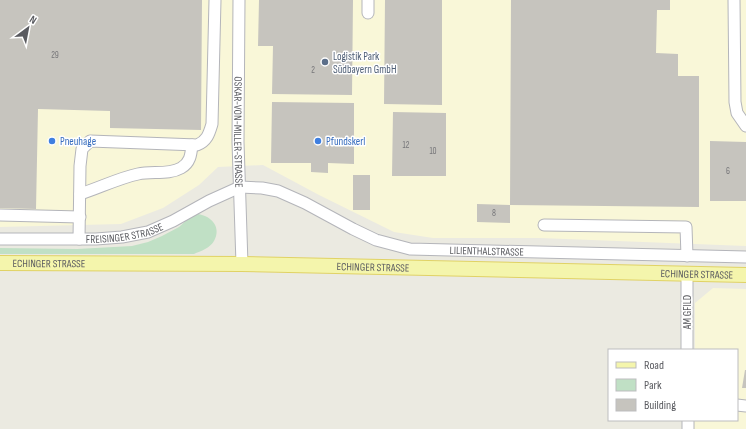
<svg xmlns="http://www.w3.org/2000/svg" width="746" height="429" font-family="'Sofia Sans Condensed',sans-serif">
<style>
.commercial{fill:#f9f7d8}
.green{fill:#c0e0c5}
.building{fill:#c6c4be}
.lines{fill:none;stroke-linecap:round;stroke-linejoin:round}
.minor-casing{stroke:#b4b5ba;stroke-width:13}
.major-casing{stroke:#e0d265;stroke-width:16}
.minor{stroke:#fff;stroke-width:11}
.major{stroke:#f4f5ac;stroke-width:14}
.service-dot{fill:#5c6f8a;stroke:#fff;stroke-width:1.5}
.shop-dot{fill:#3f7fe0;stroke:#fff;stroke-width:1.5}
.labels{text-anchor:middle;dominant-baseline:central;stroke-width:3;stroke-linejoin:round;paint-order:stroke}
.number-label{font-size:9px;fill:#757578}
.service-label{font-size:11px;fill:#4e5e75;stroke:#fff;text-anchor:start}
.street-label{font-size:11px;fill:#5a5b60;stroke:#fff}
.shop-label{font-size:11px;fill:#366cbe;stroke:#fff;text-anchor:start}
</style>
<rect width="100%" height="100%" fill="#ebeae1"/>
<path class="commercial" d="M0,0H746V246L540,238H433L394,232L319,195L263,165L218,167L199,185L163,208L121,224L0,227Z
M713,288L746,289V429H694V420H737V350H695V303Z"/>
<path class="green" d="M198,214C211,216 222,227 214,241C210,248 201,251 194,254H0V248L77,249L132,246L148,242L162,236L179,227L190,217Z"/>
<path class="building" d="M0,0H202L201,130L110,128V111L38,109L36,209L0,208Z
M259,0H353L352,95L272,94L273,46H258Z
M385,0H442V105L384,104Z
M511,0H670V10H657L656,53L678,54V76H699V207L510,205Z
M272,102L354,103V164L328,163V173L311,172V163H271Z
M393,112L446,113V176H392Z
M710,141L746,142V201H710Z
M353,175H370V210H353Z
M477,204L510,205V223L477,222Z
M745,370H746V388H742Z"/>
<g class="lines">
<g class="minor-casing">
<g id="minor">
<path id="s1" d="M239,0L238,142L242,264"/>
<path d="M368,0V13"/>
<path d="M734,0L735,102L737,113L746,126"/>
<path d="M80,194C99,188 119,178 138,174C152,171 169,175 181,168C190,163 191,155 192,145"/>
<path d="M0,215L80,217"/>
<path d="M544,225L686,227L687,256"/>
<path id="s2" d="M0,239H96L122,237L148,232L173,221L209,201L240,187L262,188L278,191L305,203L353,229L376,240L410,249L746,257"/>
<path d="M79,239L80,166L82,149L90,141L197,145C207,141 209,134 212,124L215,0"/>
<path d="M687,275V350"/>
<path d="M737,405L746,406"/>
<path d="M688,429V420"/>
</g>
</g>
<g class="major-casing">
<g id="major">
<path id="s3" d="M0,263L242,264L746,275"/>
</g>
</g>
<use href="#minor" class="minor"/>
<use href="#major" class="major"/>
</g>
<circle class="service-dot" cx="325" cy="62" r="4"/>
<g class="shop-dot">
<circle cx="52" cy="141" r="4"/>
<circle cx="318" cy="141" r="4"/>
</g>
<g class="labels">
<g class="number-label">
<text x="55" y="55">29</text>
<text x="313" y="70">2</text>
<text x="406" y="145">12</text>
<text x="433" y="151">10</text>
<text x="728" y="171">6</text>
<text x="494" y="213">8</text>
</g>
<g class="service-label">
<text x="333" y="56">Logistik Park<tspan x="333" dy="13">Südbayern GmbH</tspan></text>
</g>
<g class="street-label">
<text stroke="none"><textPath href="#s1" startOffset="132">OSKAR-VON-MILLER-STRASSE</textPath></text>
<text stroke="none"><textPath href="#s2" startOffset="125">FREISINGER STRASSE</textPath></text>
<text stroke="none"><textPath href="#s2" startOffset="511">LILIENTHALSTRASSE</textPath></text>
<text stroke="none"><textPath href="#s3" startOffset="49">ECHINGER STRASSE</textPath></text>
<text stroke="none"><textPath href="#s3" startOffset="373">ECHINGER STRASSE</textPath></text>
<text stroke="none"><textPath href="#s3" startOffset="697">ECHINGER STRASSE</textPath></text>
<text transform="translate(687 312) rotate(-90)">AM GFILD</text>
</g>
<g class="shop-label">
<text x="60" y="141">Pneuhage</text>
<text x="326" y="141">Pfundskerl</text>
</g>
</g>
<rect x="608" y="349" width="130" height="72" fill="#ffffff" stroke="#bdbdbf"/>
<rect x="616" y="362" width="20" height="6" fill="#f4f5ac" stroke="#bdbdbf"/>
<text x="644" y="369" font-size="12" fill="#5a5b60">Road</text>
<rect x="616" y="379" width="20" height="12" fill="#c0e0c5" stroke="#bdbdbf"/>
<text x="644" y="389" font-size="12" fill="#5a5b60">Park</text>
<rect x="616" y="399" width="20" height="12" fill="#c6c4be" stroke="#bdbdbf"/>
<text x="644" y="409" font-size="12" fill="#5a5b60">Building</text>
<g transform="translate(28 28) rotate(32)" stroke="#ffffff" stroke-width="3" paint-order="stroke">
<path d="M0-3L7 15L0 10L-7 15Z" fill="#5a5b60"/>
<text y="-6" font-size="11" font-weight="bold" text-anchor="middle" fill="#5a5b60">N</text>
</g>
</svg>
